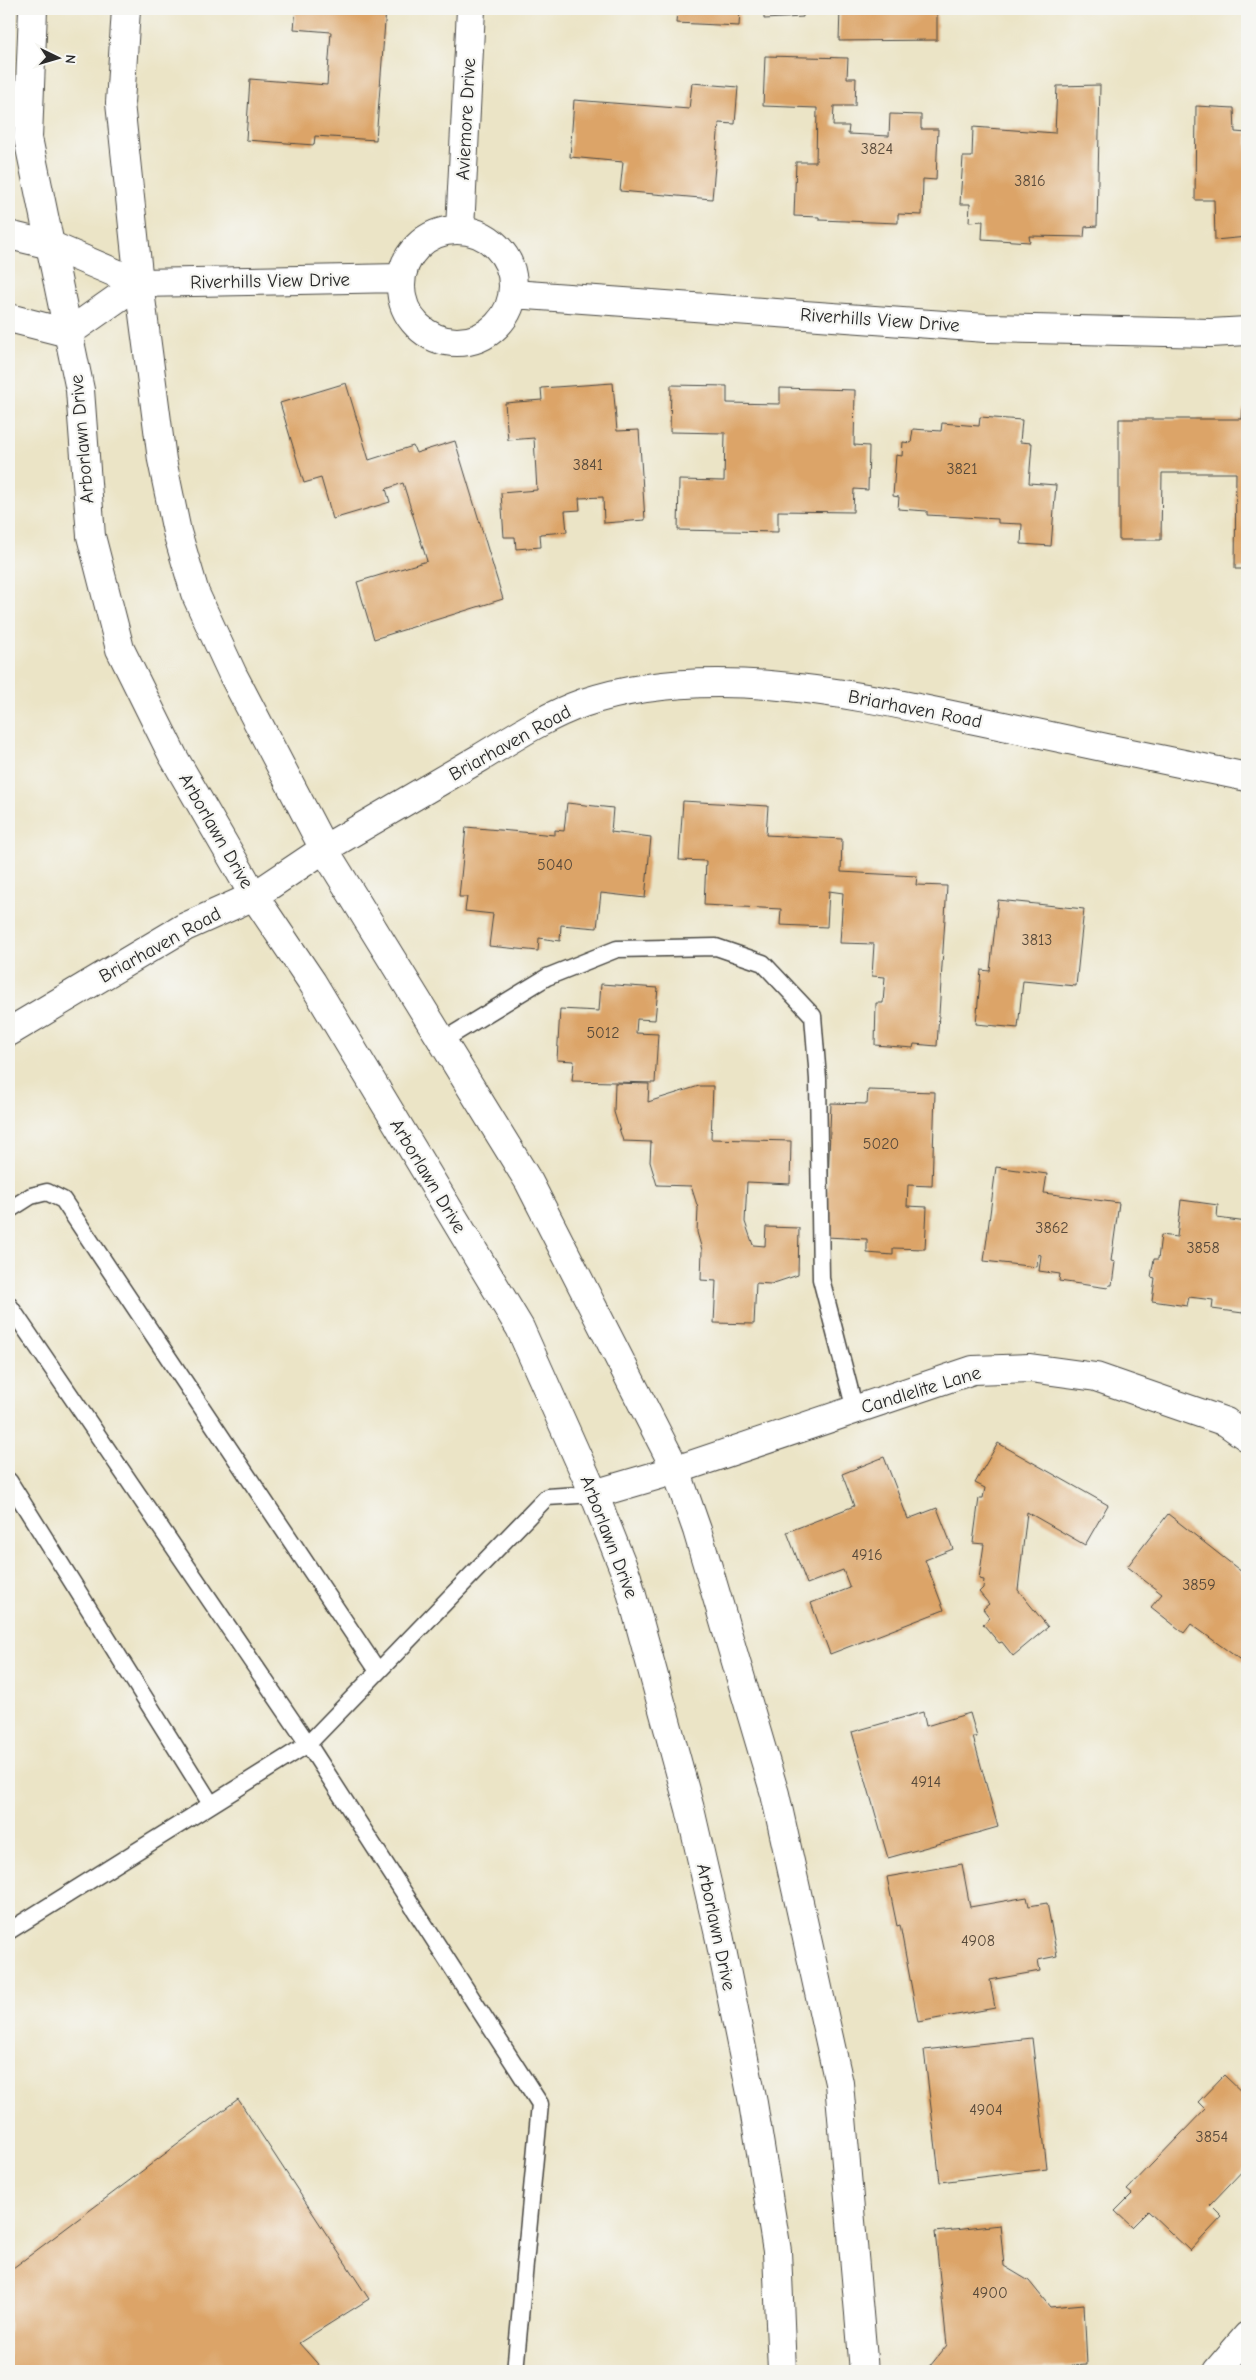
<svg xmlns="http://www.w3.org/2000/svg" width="1256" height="2380" font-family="'Comic Neue',sans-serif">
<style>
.building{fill:#dca468}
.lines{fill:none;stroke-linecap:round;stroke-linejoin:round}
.service-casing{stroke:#484742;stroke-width:19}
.minor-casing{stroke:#484742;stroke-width:30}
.tertiary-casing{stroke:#484742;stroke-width:30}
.secondary-casing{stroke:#484742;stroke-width:30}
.service{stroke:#fff;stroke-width:16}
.minor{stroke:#fff;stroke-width:28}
.tertiary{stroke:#fff;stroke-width:28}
.secondary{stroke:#fff;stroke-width:28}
.labels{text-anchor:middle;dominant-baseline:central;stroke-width:4.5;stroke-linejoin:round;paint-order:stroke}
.number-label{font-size:16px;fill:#57493a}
.street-label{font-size:19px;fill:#2b2b2b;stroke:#f6f6f2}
</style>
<rect width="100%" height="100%" fill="#f6f6f2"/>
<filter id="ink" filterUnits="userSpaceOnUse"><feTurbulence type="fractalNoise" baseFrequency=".02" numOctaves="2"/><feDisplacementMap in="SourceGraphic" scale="10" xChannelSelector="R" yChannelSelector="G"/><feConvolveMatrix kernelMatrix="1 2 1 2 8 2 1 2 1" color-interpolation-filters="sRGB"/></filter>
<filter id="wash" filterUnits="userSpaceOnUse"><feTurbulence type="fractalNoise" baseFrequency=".0096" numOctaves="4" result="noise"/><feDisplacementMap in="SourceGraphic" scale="20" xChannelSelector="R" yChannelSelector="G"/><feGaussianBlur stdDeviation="1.12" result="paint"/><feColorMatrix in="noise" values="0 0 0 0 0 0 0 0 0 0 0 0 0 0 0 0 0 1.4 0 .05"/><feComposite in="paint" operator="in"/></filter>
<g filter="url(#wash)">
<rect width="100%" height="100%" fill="#ebe4c6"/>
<g id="blocks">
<path class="building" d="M296,9H386L376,140L315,136L314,145L246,140L250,79L327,85L331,32L294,29Z
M677,9H740L739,26L676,23Z
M764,9H803V17L764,19Z
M840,9H937V40L839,41Z
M765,56L848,58L847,78H856L855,106H834L833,126H849L848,134L889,136L890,114L921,115V129H938L936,180L923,179L922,215L898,214V223L819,220V217L794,216L796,162H816L817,108L763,106Z
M692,83L738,87L735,124L719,123L712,199L620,191L623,162L570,157L574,100L689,109Z
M1100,85L1097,226L1085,227L1084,237L1029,236L1030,242L982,239L983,221L969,222L970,204H960L963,157H972L973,127L1055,133L1057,86Z
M1196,106L1234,108L1235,132L1247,133V237L1215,240L1214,200H1195Z
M346,383L369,460L413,446L416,453L455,441L503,599L374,639L357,582L427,561L403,483L386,489L390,502L333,519L321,478L304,483L280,403Z
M613,383L617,431L639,430L645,520L604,523L603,497L579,498L580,510L565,511L567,532L540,534L541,547L516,549L515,537H504L501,493L537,490L534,438L508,440L505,403L542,400L541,388Z
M671,385L727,386V403L780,404V388L855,390L854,445L869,446L868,490L854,489L853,512L778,511V532L678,530L679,480L724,481L725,433L670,432Z
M1243,409H1247V569H1235L1236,473H1162L1161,540H1119V419H1242Z
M980,417L1022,420L1020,442L1032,443L1029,483L1056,485L1051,546L1021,544L1022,524L998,523V519L927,515V511L898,509L899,497L893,496L896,455L902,456L903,442L911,443L913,429L941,431L942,423L979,426Z
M683,801L768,806L766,835L842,839L841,872L917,876L916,885L947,886L937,1046L914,1044L913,1048L875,1045L876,1003H883L885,977L872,976L874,944L840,943L843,893L829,891L827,927L780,925L781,909L704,905L706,861L679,860Z
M567,803L613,808L611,832L651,837L645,898L601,893L597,928L561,925L560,941L539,938L538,951L489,946L493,914L465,911L467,897H459L466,827L555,835V830L564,831Z
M998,900L1084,909L1076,986L1023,981L1018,1028L976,1024L981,970L990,971Z
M601,984L658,988L655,1020L637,1019L636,1033L658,1034L655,1083L572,1081L574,1061L557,1060L560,1009L599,1011Z
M615,1083L649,1084L648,1102L699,1086H713L711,1139L791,1141L790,1184L747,1182L745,1222L753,1245L765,1246L766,1227L799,1228L798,1275L771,1284L756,1283L754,1324L714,1323L716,1281L701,1280L702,1250L697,1232L698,1208L691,1186L657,1185L650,1162L651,1142L623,1141L614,1112Z
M868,1090L935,1092L932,1186L908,1185L907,1206L927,1207L925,1249L893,1248V1255L867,1253V1239L826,1237L831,1103L867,1104Z
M996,1167L1047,1174L1044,1193L1119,1203L1111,1261L1115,1262L1112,1285H1109L1108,1288L1059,1281L1060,1274L1039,1271L1041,1255L1038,1254L1037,1267L984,1261Z
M1181,1200L1218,1205L1217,1218L1247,1222V1304H1244L1243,1313L1212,1309L1213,1300L1189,1297L1187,1306L1152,1301L1155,1278L1151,1277L1154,1259H1158L1161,1235L1177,1237Z
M998,1443L1108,1505L1085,1545L1027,1512L1018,1590L1048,1627L1013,1656L1002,1642L999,1643L983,1624L990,1618L983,1609L989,1604L979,1592L983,1588L984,1580L979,1579L984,1544L973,1543L979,1498H983L985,1488L975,1483Z
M884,1457L908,1519L937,1508L953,1549L925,1560L944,1610L830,1654L811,1603L850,1588L843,1570L807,1584L787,1532L854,1506L842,1474Z
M1168,1514L1247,1576L1246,1664L1191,1624L1184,1633L1151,1607L1162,1594L1127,1567Z
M923,1712L926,1726L970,1713L977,1737H973L998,1827L888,1858L852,1732Z
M962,1864L970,1907L1027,1897L1029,1906L1047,1903L1057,1956L1038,1960L1040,1971L990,1980L995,2008L918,2022L900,1925L897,1926L887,1877Z
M1032,2038L1047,2169L940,2182L924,2050Z
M1224,2075L1247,2097V2166L1210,2205L1222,2217L1190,2251L1148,2211L1132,2227L1115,2211L1132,2194L1127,2190L1205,2109L1198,2102Z
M238,2099L369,2299L299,2343L324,2371H9V2271Z
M1000,2225L1004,2266L1029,2281L1050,2307L1084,2304L1087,2365L995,2371H926L947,2345L935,2232Z"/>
</g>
</g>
<g filter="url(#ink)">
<use href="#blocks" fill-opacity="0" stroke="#484742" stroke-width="1"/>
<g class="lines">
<g class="service-casing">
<path id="service" d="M442,1041L547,977L617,949L716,947L763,963L813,1016L818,1079L821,1279L855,1410
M9,1210L31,1196L47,1192L63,1200L378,1671
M9,1305L308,1744L9,1931
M9,1481L211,1804
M515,2371L540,2104L308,1744L547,1497L594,1494"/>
</g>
<g class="minor-casing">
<path id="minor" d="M460,229L471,9
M401 286a56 56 0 1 1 112 0a56 56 0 1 1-112 0Z
M139,283L401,278
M513,294L986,328L1211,333L1247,331
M324,849C376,819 428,788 480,758C513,738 546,716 583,703C713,659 864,697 994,724C1078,742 1163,760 1247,777
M594,1494L676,1470L973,1370L1030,1368L1096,1377L1226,1422L1247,1437
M1217,2371L1247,2336"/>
</g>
<g class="tertiary-casing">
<path id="tertiary" d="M9,235L50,245L139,283
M9,318L68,333L139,283
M9,1032L185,927L254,896L324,849"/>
</g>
<g class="secondary-casing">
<path id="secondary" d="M33,9L28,138L80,390L91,536L120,649L173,756L254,896L312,982L520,1328L594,1494L627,1577L690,1809L719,1935L753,2103L777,2251L782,2371
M126,9L120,103L139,283L162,460L177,532L195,593L233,675L324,849L529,1182L676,1470L697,1530L775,1794L839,2083L864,2371"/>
</g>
<use href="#service" class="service"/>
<use href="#minor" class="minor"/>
<use href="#tertiary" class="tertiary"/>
<use href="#secondary" class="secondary"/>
</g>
</g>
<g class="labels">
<g class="number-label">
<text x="877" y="149">3824</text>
<text x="1030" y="181">3816</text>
<text x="588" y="465">3841</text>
<text x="962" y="469">3821</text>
<text x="555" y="865">5040</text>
<text x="1037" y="940">3813</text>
<text x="603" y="1033">5012</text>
<text x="881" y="1144">5020</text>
<text x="1052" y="1228">3862</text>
<text x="1203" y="1248">3858</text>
<text x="867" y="1555">4916</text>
<text x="1199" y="1585">3859</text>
<text x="926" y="1782">4914</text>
<text x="978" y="1941">4908</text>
<text x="986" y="2110">4904</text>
<text x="1212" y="2137">3854</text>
<text x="990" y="2293">4900</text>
</g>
<g class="street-label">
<text transform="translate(466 119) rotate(-87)">Aviemore Drive</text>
<text transform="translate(270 281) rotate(-1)">Riverhills View Drive</text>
<text transform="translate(880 320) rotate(4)">Riverhills View Drive</text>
<text transform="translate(82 439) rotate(-95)">Arborlawn Drive</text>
<text transform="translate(915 709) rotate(11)">Briarhaven Road</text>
<text transform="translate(510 743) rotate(-29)">Briarhaven Road</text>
<text transform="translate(216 831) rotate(60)">Arborlawn Drive</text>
<text transform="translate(160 945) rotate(-29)">Briarhaven Road</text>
<text transform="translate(428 1176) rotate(59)">Arborlawn Drive</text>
<text transform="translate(921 1390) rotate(-17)">Candlelite Lane</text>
<text transform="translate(609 1537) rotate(69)">Arborlawn Drive</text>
<text transform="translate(716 1927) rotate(78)">Arborlawn Drive</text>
</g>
</g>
<rect width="1256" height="2380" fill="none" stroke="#f6f6f2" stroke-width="30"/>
<g transform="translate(58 58) rotate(95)" stroke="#f6f6f2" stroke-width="4" paint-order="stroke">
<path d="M0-4L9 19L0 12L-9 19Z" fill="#2b2b2b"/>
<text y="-8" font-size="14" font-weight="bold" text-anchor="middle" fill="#2b2b2b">N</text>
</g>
</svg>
